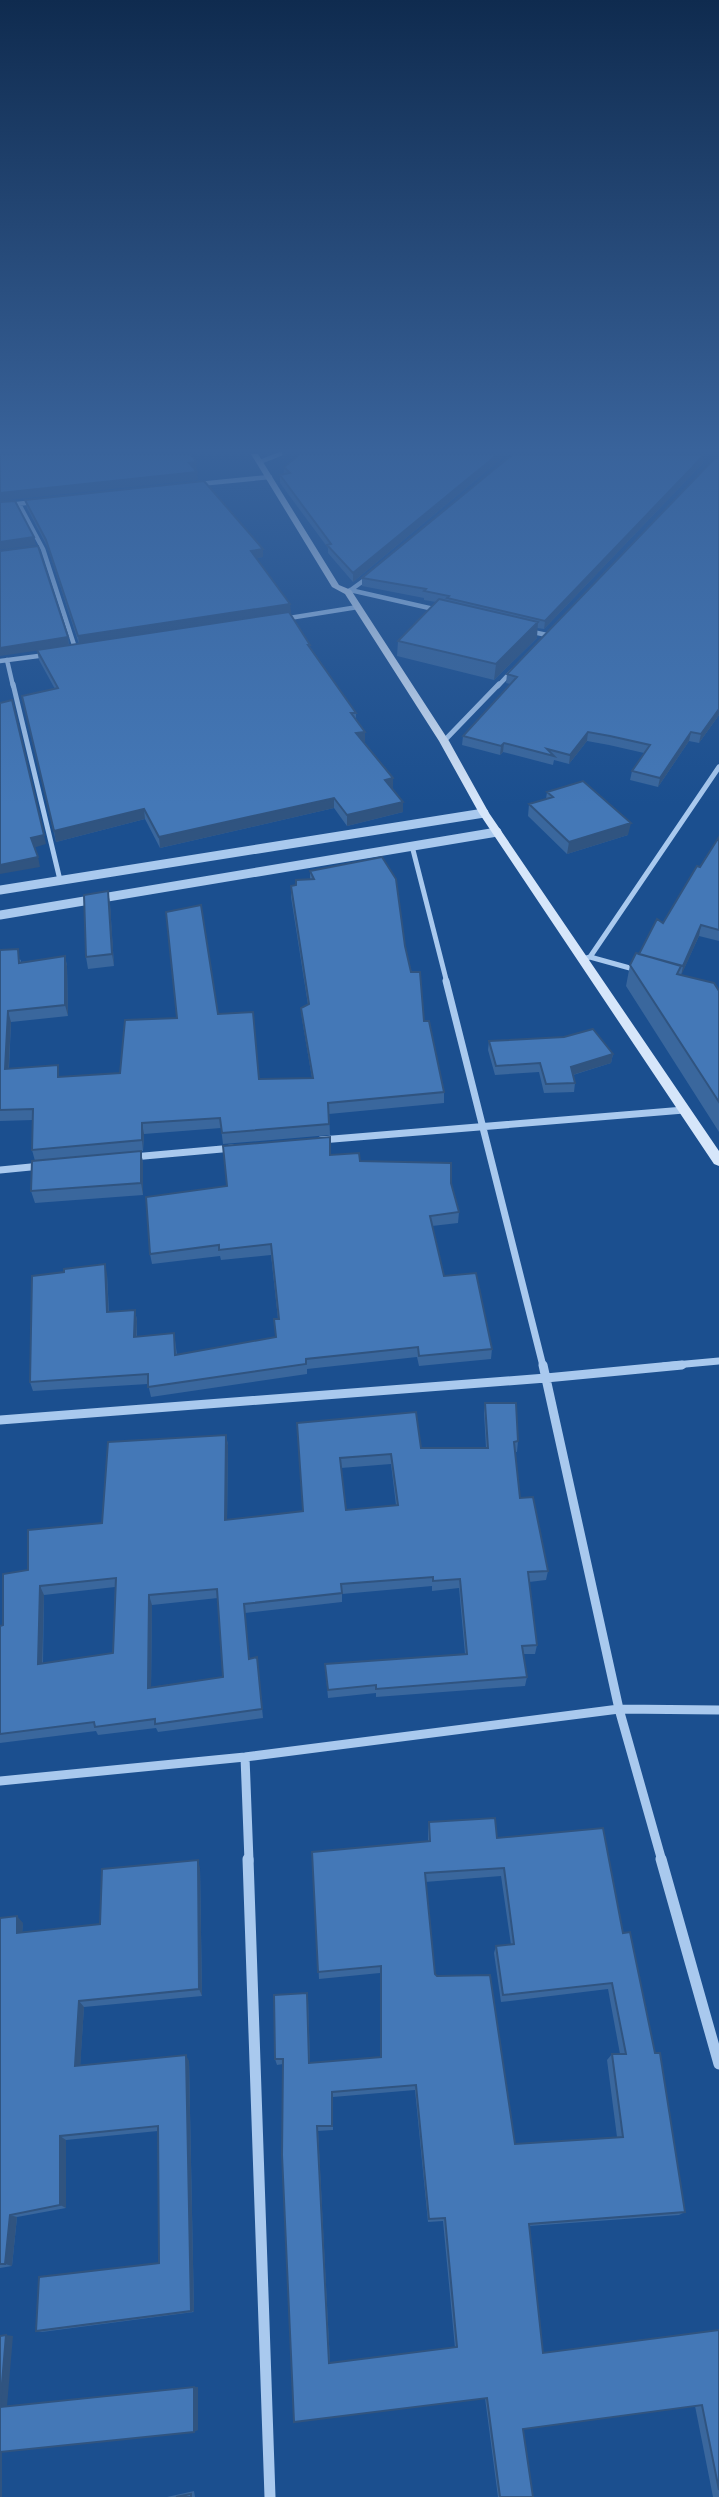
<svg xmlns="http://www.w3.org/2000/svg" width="719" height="2497" font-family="'Golos Text',sans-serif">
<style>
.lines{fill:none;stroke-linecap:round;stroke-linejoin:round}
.minor-far4{stroke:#a9c9ee;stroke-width:4.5}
.minor-far3{stroke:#a9c9ee;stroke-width:5}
.minor-far2{stroke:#a9c9ee;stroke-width:7}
.minor-far1{stroke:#a9c9ee;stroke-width:9}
.minor{stroke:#a9c9ee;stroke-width:11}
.tertiary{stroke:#a9c9ee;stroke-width:9}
.secondary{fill:#d6e6fa;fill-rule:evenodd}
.wall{fill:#3a679d;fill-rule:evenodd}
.shaded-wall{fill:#305480}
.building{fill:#4478b7;stroke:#305480;stroke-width:2;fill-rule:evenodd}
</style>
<rect width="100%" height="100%" fill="#1b4f8f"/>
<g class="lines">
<path class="minor-far4" d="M260,462L280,454
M199,484L270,477
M19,504L43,549L76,651
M0,506L34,502
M350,590L438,610
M348,592L370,576
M283,619L358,607
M528,631L547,635
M7,660L13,686
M0,661L46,655
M498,686L512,671"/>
<path class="minor-far3" d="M13,684L60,880
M444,741L499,684
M412,846L447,983
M590,957L637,970
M583,959L590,957L719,767"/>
<path class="minor-far2" d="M446,981L543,1366
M321,1140L684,1110
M133,1157L233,1148
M0,1170L41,1166
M664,1366L719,1361"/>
<path class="minor-far1" d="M543,1365L619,1709L662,1861
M0,1420L546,1378L682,1365
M245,1757L249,1861
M0,1781L245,1757L619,1709L719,1710"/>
<path class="minor" d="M248,1859L270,2497
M661,1859L719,2064"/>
<path class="tertiary" d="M0,890L484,813
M0,915L497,832"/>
<path class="secondary" d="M251,454H258L339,585L351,590L362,607L449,741L489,813L719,1151V1166L714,1164L479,813L439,741L345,594L332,587Z"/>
</g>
<path class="wall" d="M300,454H507L353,582L328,553V548L280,483V475L284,474V467Z
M719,458V715L699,743L689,741L658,787L630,780L632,771L644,753L609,745L587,741L569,764L554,760L553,765L503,752L500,755L462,745L463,736L510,684L506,683L507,674Z
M703,463L544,629L537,628V638L494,680L397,656L398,641L436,602L424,600V598L362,586V578Z
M25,500L263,549V557L256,558L291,612L289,613L310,649L356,713V719L365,742H364L393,778V788H392L403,812L347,826L334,808L160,848L145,819L56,842L22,696L55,689L39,660L37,651L68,637L69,645L79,644L48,548L27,508Z
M547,792L628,835L567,854L528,816L529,804L546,799Z
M719,837V941L699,936L681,975L719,991V1132L626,986L630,965L663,923Z
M310,871L405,946L424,1021L444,1092V1103L329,1114L330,1135L223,1144L221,1128L144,1134L143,1151H141L143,1164V1195L35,1203L31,1191L35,1161L32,1150L33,1120L0,1121V950L21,960V962L65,956L67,966L68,1016L11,1022L9,1068L61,1077L120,1073L177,1018L218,1014L259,1079L312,1078L302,1019L301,1008L308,1005L291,897V886L310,880Z
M110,904L114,966L88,969L86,957Z
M489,1041L613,1054L611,1063L573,1075L575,1083L574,1092L544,1093L539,1072L495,1075L488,1050Z
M330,1155L360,1161L451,1183L459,1212L458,1223L432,1226L444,1276L492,1349L491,1359L419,1366L417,1357L307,1369V1374L151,1397L148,1384L33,1391L30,1382L64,1272L107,1274L109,1312L135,1310L137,1321V1337L174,1333L177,1355L276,1338L278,1319L271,1255L221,1260L220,1256L152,1264L150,1254L227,1186Z
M485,1403L518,1441L517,1452H515L520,1498L548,1571L546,1580L529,1582L537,1645L535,1654H523L527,1677L525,1686L376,1697V1693L328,1698L325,1664L465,1654L459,1588L432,1591V1586L342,1594V1602L245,1613L249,1659L258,1666L263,1718L158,1732L156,1728L98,1735L96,1731L0,1743V1626L3,1625L28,1570L102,1523L226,1435L228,1445L227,1520L303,1511L297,1423L421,1448H486L484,1413ZM391,1464L396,1505L346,1510L341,1468ZM115,1587L113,1653L43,1663L44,1595ZM218,1598L223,1677L151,1687L152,1605Z
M429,1822L497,1838L623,1933L685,2212L679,2215L529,2226L543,2353L719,2330V2497H713L695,2406L523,2429L533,2497H498L485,2398L294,2422L283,2064L277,2065L275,2059L308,1999L310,2063L381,2057L380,1973L319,1979L312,1852L428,1841V1831ZM501,1876L511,1945L496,1946L494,1953L501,2002L608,1989L620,2054H612L607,2060L617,2137L515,2144L435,1974L425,1882ZM415,2090L428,2222L443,2221L455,2348L330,2363L318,2131L333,2130V2097Z
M200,1868L202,1996L84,2007L80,2066L189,2061L194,2312L42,2332L36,2331L159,2263L158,2131L66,2140V2208L17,2217L12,2266L0,2268V1918L23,1923L22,1932L100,1924Z
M194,2491L195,2497H167Z"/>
<path class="shaded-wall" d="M498,454H507L353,582V573Z
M704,455L703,463L544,629L545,621Z
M196,462L197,470L190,471L189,463Z
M197,472L198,480L0,501V493Z
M34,537L36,545L0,550V542Z
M263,549V557L251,559V551Z
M290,604L291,612L79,644L78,636Z
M538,622L537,638L494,680L496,664Z
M68,637L69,646L0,656V648Z
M719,709V715L699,743L701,734Z
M365,732V742L356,744V733Z
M588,732L587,741L569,764L570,755Z
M691,732L689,741L658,787L660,778Z
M504,743L503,752L500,755L501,746Z
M393,778V788L385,790V780Z
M334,798V808L160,848L159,837Z
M403,802V812L347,826V815Z
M144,809L145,819L56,842L54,831Z
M631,823L628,835L567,854L569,842Z
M44,835L46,844L33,848L31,838Z
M38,857L40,867L0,874V865Z
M108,891L110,904L114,966L112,954Z
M701,925L699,936L681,976L683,966Z
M65,956L67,966L68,1016L65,1005Z
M8,1011L11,1022L8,1080L5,1069Z
M613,1054L611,1063L569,1076L571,1067Z
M142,1123L144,1134L143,1151L142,1140Z
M141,1151L143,1164V1195L141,1183Z
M105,1264L107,1274L109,1323L107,1312Z
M135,1310L137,1321L136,1347L134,1337Z
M226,1435L228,1445L227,1530L225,1520Z
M40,1586L44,1595L42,1673L38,1664Z
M149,1595L152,1605L151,1696L148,1688Z
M198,1860L200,1868L202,1996L199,1989Z
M17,1916L23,1923L22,1940L17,1933Z
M79,2001L84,2007L80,2071L75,2066Z
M186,2055L189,2061L194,2312L191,2311Z
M60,2136L66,2140V2208L60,2205Z
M10,2215L17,2217L12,2266L5,2264Z
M6,2335L13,2336L7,2406L0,2407Z
M194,2387H198V2430L194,2432Z
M0,2451H2V2497H0Z"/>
<path class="building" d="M0,454H191L196,462L189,463L197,472L0,493Z
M300,454H498L353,573L327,545L331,544L280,475L290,473L284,467Z
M513,454L704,455L545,621L447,598L449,596L424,591L426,589L362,578Z
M715,458H719V709L701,734L691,732L660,778L632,771L650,745L610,736L588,732L570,755L547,749L554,756L504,743L501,746L463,736L517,677L507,674Z
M204,481L263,549L251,551L290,604L78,636L46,540L25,500Z
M15,501L34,537L0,542V502Z
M38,546L68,637L0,648V551Z
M439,599L538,622L496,664L398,641Z
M289,612L310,645H308L356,713H351L365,732L356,733L393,778L385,780L403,802L347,815L334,798L159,837L144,809L54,831L22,696L58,688L37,650Z
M12,700L44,835L31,838L38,857L0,865V703Z
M583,781L631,823L569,842L529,804L553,797L547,792Z
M719,837V930L701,925L683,966L639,954L657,919L663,923L697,866L700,867Z
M382,857L396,879L405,946L411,972H420L424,1021H429L444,1092L328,1103L329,1124L222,1133L220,1118L142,1123V1140L32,1150L33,1109L0,1110V950L18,949L19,963L65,956V1005L8,1011L5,1069L58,1065V1077L120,1073L125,1020L177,1018L166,912L201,905L218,1014L253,1012L259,1079L313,1078L301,1008L309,1004L291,886L296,885V880L314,879L310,871Z
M108,891L112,954L86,957L84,895Z
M636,953L681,966L677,974L714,983L719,991V1102L630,965Z
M593,1029L613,1054L571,1067L575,1083L546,1084L540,1063L496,1066L489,1041L564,1037Z
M330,1137V1155L359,1153L360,1161L451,1163V1183L459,1212L430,1216L444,1276L476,1273L492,1349L419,1356L418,1347L306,1359V1364L148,1387V1374L30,1382L32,1276L64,1272V1269L105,1264L107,1312L135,1310L134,1337L174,1333L175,1355L276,1337L274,1319H279L271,1244L219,1250V1245L150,1254L146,1197L227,1186L223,1146Z
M141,1151V1183L31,1191L32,1161Z
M485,1403H516L518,1441L514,1442L520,1498L533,1497L548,1571L528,1572L537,1645L522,1646L527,1677L376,1689V1685L328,1690L325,1664L467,1654L460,1579L433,1581V1577L341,1584L342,1593L244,1604L249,1659L257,1657L262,1709L155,1724V1719L95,1727L94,1722L0,1734V1626L3,1625V1574L28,1570V1530L102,1523L108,1442L226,1435L225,1520L303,1511L297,1423L416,1412L421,1448H488ZM391,1454L398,1505L346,1510L340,1458ZM116,1578L113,1653L38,1664L40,1586ZM217,1589L223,1677L148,1688L149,1595Z
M495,1818L497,1838L603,1828L623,1933L630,1932L655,2053H660L685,2212L529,2224L543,2353L719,2330V2490L702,2405L523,2429L533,2497H500L487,2398L294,2422L282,2155L283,2059H275L274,1995L307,1993L309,2063L381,2057V1966L318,1972L312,1852L430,1841L429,1822ZM504,1868L514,1944L496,1946L503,1995L612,1983L626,2054H612L623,2137L515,2144L490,1975L437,1976L435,1974L425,1873ZM416,2085L429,2219L445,2218L457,2347L329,2363L317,2126H332V2092Z
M198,1860L199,1989L79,2001L75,2066L186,2055L191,2311L36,2331L39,2277L159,2263L158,2126L60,2136V2205L10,2215L5,2264H0V1918L17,1916V1933L100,1924L102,1869Z
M6,2335L0,2407L194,2387V2432L0,2452V2336Z
M191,2494V2497H176Z"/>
<linearGradient id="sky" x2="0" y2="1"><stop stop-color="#0f2b4f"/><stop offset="0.56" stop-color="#39639b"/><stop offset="1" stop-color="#39639b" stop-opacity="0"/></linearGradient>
<rect width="719" height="804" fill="url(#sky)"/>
</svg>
